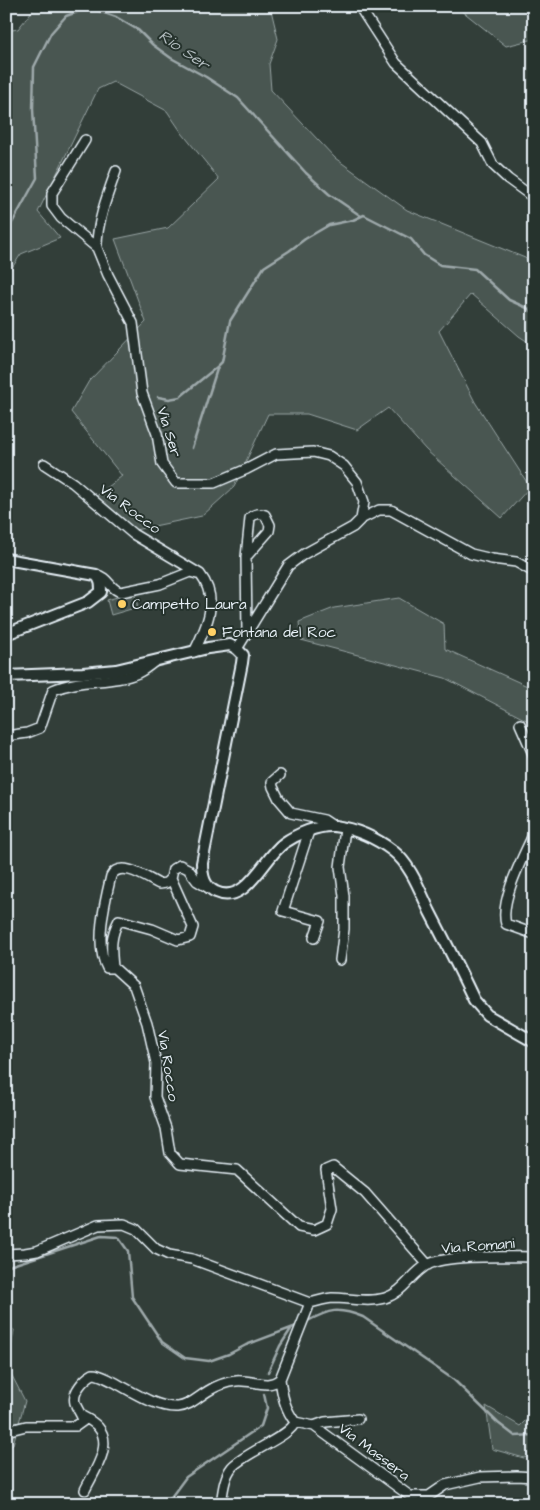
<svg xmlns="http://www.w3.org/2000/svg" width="540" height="1510" font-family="'Architects Daughter',sans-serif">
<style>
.green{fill:#495651;stroke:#98a4a4}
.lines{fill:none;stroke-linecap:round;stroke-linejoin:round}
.stream{stroke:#9ea9ab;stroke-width:2.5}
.minor-casing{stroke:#e8f1f8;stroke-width:12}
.tertiary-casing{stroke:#e8f1f8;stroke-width:14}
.minor{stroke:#26332d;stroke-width:9}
.tertiary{stroke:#26332d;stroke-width:10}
.poi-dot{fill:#ffd166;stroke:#26332d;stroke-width:2}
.labels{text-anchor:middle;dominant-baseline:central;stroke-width:4;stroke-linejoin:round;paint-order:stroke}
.street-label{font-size:15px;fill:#e8f1f8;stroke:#26332d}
.poi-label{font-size:15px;fill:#e8f1f8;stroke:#26332d;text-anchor:start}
.water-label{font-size:16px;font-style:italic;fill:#b1bbbe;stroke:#26332d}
</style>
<rect width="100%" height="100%" fill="#323e39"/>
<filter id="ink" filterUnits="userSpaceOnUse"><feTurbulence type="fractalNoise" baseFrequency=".02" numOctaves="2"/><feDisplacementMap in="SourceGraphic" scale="10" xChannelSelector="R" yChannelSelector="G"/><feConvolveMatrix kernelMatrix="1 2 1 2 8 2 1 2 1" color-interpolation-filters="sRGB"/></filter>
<g filter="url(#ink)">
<path class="green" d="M36,6H270L278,39L269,64L271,90L335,158L407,210L525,258L534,267V346L519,336L471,294L439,331L475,402L530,487L502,518L426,450L388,408L357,430L307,414H268L234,487L202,516L135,530L94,498L122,476L71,412L89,381L146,322L115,239L168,228L219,179L182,133L167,111L113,82L98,89L38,212L60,238L21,254L6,277V31L18,29Z
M456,6H534V39L506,46Z
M134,592L138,607L111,615L107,600Z
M399,598L444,624L445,649L534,689V724L445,678L301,640L299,622L334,608Z
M6,1324L14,1330L8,1368L25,1401L13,1444L6,1451Z
M486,1406L520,1426L534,1412V1454L524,1458L492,1449Z"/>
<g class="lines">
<path class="stream" d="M6,234L37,178L33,109L34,67L51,33L66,16L80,11L96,10L116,17L138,30L153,45L171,58L206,77L238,98L306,173L329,194L361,216
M158,397L169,399L180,397L218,366
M192,448L218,366L222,362L230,321L264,267L289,251L305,239L329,225L353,220L364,215L411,239L424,255L440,265L475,269L509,300L527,308L534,313
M6,1267L101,1236L118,1237L128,1251L132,1297L162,1342L185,1358L209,1361L229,1354L246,1345L299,1325
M306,1322C330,1309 338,1307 363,1317L454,1380L498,1423L515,1436L534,1435
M268,1372L280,1346L291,1329
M166,1504L186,1477L261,1426L267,1408L264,1394"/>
<g class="minor-casing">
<path id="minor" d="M359,6L396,63L482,143L493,165L508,179L534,198
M85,140L52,193V206L61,218L97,248L108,275L133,323L142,393L157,434L162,464L176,483H214L247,469L276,454L313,452L329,456L344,466L357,482L364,502L361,519L353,527L304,554L288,566L237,649
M97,248C96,225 108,193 116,171
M44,464L73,483L133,534L200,574C220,600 207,626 194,652
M361,519L379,510H391L471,554L492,559L516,562L534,572
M246,557L250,518C255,513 259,513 265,515L270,525L269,531L246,557L247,632
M96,575C108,576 110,590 121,592L160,584L190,572L197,574
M520,724L534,756
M6,736L27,733L40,728L53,690C81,678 112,684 138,673C144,670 149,666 154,662
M280,775L272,782L273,787L279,799L291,813L324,820L333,826
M309,831L283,911L320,921L314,938
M534,833C524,855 499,901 506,924L534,934
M210,889L197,881L188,869L180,865L173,869L171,878L193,927L190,937L178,940L152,929L119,920C110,937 111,948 113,967L134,986L147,1023L156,1063L155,1097L166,1128L170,1153L180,1164L237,1170L299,1227L314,1230L327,1224L332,1209L326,1170L333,1167L365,1193L428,1265
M340,960L344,929V896L340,867L345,829
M114,968H107C94,945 105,901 111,876C120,859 147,878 159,884L166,883L171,878
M6,1254L25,1253L37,1251L98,1225L124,1224L136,1229L156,1249L169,1255L192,1259L310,1303
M280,1379C282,1395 285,1409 295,1422L314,1426L325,1422L358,1419
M82,1416C88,1419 94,1422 98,1427C114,1445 93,1473 85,1490
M314,1426L410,1496H429L445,1485L480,1477L517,1476L534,1477
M6,1431L26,1426H76L83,1421C82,1414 77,1410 75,1403C72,1392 84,1379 93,1374C100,1374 107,1379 114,1382C133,1392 156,1408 178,1407C190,1406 198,1397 208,1391C216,1386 226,1382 236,1381C252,1379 267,1390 280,1379L310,1303C317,1301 325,1299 332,1298C350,1298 368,1303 385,1298C404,1292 411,1274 427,1265C448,1254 509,1257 534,1257
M221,1504C223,1491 224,1477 232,1467C246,1452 291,1436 295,1422"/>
</g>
<g class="tertiary-casing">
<path id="tertiary" d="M6,559L96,575C101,580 101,585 101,592L88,602L6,634
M6,676L83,673L116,670L208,648L230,645L237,649L243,655L242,663L202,863C202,875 204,887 216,892C246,906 264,857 284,843C297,834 318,825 334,826C356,829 375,837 393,851C411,865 420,891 430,912C445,941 460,970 474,1000L487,1015L534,1042"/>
</g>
<use href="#minor" class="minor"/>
<use href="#tertiary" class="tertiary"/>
</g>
</g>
<g class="poi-dot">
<circle cx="122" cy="604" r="5"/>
<circle cx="212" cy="632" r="5"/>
</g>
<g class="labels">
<g class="street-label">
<text transform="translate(169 432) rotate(73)">Via Ser</text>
<text transform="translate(130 509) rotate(37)">Via Rocco</text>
<text transform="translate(168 1066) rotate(81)">Via Rocco</text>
<text transform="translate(478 1246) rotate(-4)">Via Romani</text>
<text transform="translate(374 1452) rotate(37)">Via Massera</text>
</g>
<g class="poi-label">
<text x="132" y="604">Campetto Laura</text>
<text x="222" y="632">Fontana del Roc</text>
</g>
<g class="water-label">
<text transform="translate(184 50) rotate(35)">Rio Ser</text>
</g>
</g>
<rect width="540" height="1510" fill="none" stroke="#26332d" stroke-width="25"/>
<rect x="12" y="12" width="515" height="1485" fill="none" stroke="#e8f1f8" stroke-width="2" filter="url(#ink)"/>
</svg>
